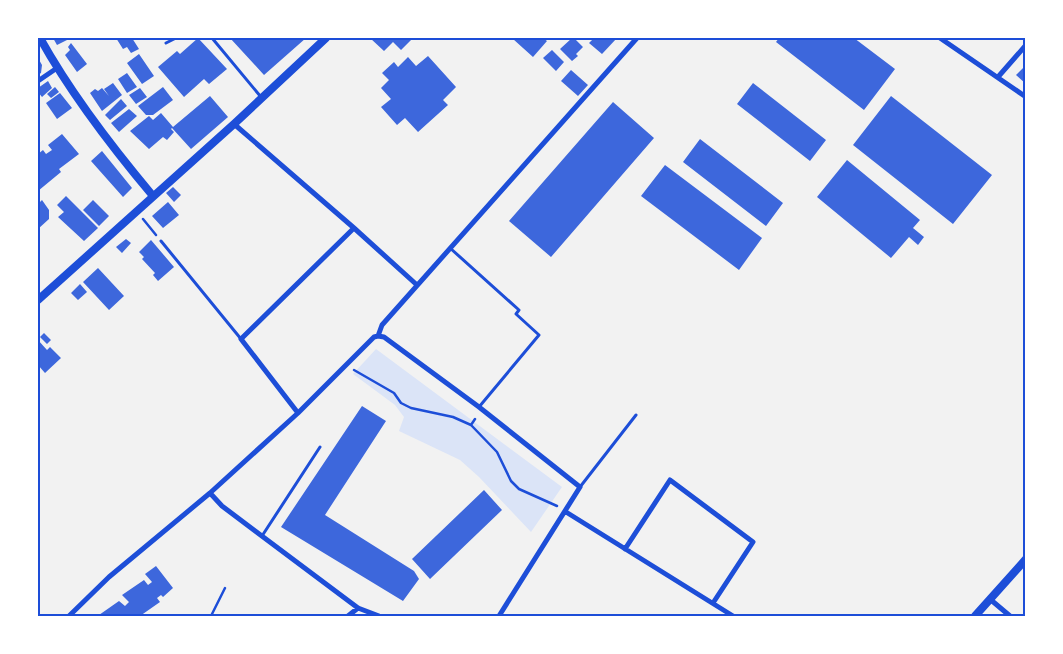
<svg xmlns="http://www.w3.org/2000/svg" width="1063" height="654" font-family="'Golos Text',sans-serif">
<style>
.green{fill:#dbe4f7}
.building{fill:#3d67dc}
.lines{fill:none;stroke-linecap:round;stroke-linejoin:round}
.path{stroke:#1d4ed8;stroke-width:2.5}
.service{stroke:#1d4ed8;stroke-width:3}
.minor{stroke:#1d4ed8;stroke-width:5}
.tertiary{stroke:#1d4ed8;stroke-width:8}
.neatline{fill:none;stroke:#1d4ed8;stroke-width:2}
</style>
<rect width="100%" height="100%" fill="#f2f2f2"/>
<path class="green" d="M376,349L562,487L531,532L479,477L460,460L399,431L404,417L395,405L353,374Z"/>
<path class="building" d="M53,38H71L57,45Z
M116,38H132L139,49L131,53L127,47L123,49Z
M198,38L227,69L209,84L204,79L184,97L158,67L177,51L180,54Z
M230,38H306L264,75Z
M370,38H413L401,50L393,42L384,51Z
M515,38H543L547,41L533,57L513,39Z
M572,38H574L583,47L576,54L578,56L572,61L560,49Z
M594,38H617L602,54L589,43Z
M779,38H854L895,69L864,110L776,42Z
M71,43L87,64L77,72L65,55L70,50L68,47Z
M552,50L564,62L556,71L543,58Z
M139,54L154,76L142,84L127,63Z
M428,56L456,87L443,100L448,105L418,132L405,118L397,125L381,107L391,99L381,88L389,80L382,73L394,62L398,67L408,57L416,66Z
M38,58L42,65L41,73L38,75Z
M1026,65V84L1016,75Z
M571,70L588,85L578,96L561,81Z
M127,73L137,87L127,93L118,79Z
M48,81L52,88L42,97L38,92V88Z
M113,83L122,95L102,111L90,93L95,89L98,91L102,88L109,96L104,89Z
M753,83L826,140L810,161L737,104Z
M55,87L59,92L51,98L47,94Z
M163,87L173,100L153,115H146L138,106Z
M140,88L147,97L136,104L129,95Z
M60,93L72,108L57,119L46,103Z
M210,96L228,117L191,149L172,128L171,129L174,132L167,140L163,137L149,149L130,131L149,116L153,120L161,113L173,127Z
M891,96L992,175L953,224L853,145Z
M121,99L127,106L110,120L105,115Z
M613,102L654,138L551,257L509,221Z
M129,109L137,116L119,132L111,123Z
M62,134L79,154L59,169L61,172L38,191V154L43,150L46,154L52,150L48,145Z
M700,139L783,203L766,226L683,162Z
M102,151L132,188L123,197L91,161Z
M847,160L920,220L913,228L924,237L918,245L909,237L891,258L817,197Z
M665,165L762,238L739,270L641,196Z
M173,187L181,195L174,202L166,193Z
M66,196L98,228L84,241L58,217L64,212L57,205Z
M42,200L49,210V219L38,229V204Z
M93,200L109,216L99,226L83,210Z
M168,202L179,215L163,228L152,216Z
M126,239L131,243L122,253L116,247Z
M151,240L174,267L158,281L153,275L155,273L142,259L144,257L139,252Z
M98,268L124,296L109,310L83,282Z
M80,284L87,292L78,300L71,293Z
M44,333L51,340L47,344L40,337Z
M38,340L47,350L50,347L61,358L45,373L38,365Z
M362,406L386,421L325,515L414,571L419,579L403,601L281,527Z
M484,490L502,510L430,579L412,559Z
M156,566L173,588L163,597L161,595L157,598L160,602L140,616L137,615L135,616H100L99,615L119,601L125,606L129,602L122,595L144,580L148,585L152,582L145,574Z"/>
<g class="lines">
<path class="path" d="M143,219L156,235
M354,370L394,393L401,403L411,408L453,417L471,425L497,452L511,481L519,489L557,506
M471,425L475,419
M211,616L225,588"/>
<path class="service" d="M212,38L261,97
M166,43L176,38
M161,241L241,339
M450,248L519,310L516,314L539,335L479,407
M580,487L636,415
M262,536L320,447"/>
<path class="minor" d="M940,38L1026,97
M998,77L1026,45
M38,81L57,68
M234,124L354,228L417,285
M378,336L384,337L479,407L580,487L499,616
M378,336L382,325L637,38
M298,413L241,339L354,228
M210,493L222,506L358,608L379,616
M566,512L733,616
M625,549L670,480L753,542L713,603
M991,600L1010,616
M69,616L109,577L210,493L298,413L374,337L378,336
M348,616L358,608"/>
<path class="tertiary" d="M40,38C71,94 111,146 153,196
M38,300L234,124L326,38
M975,616L1026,559"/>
</g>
<rect width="1063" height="654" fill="none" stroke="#ffffff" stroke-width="78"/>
<rect x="39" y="39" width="985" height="576" class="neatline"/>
</svg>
